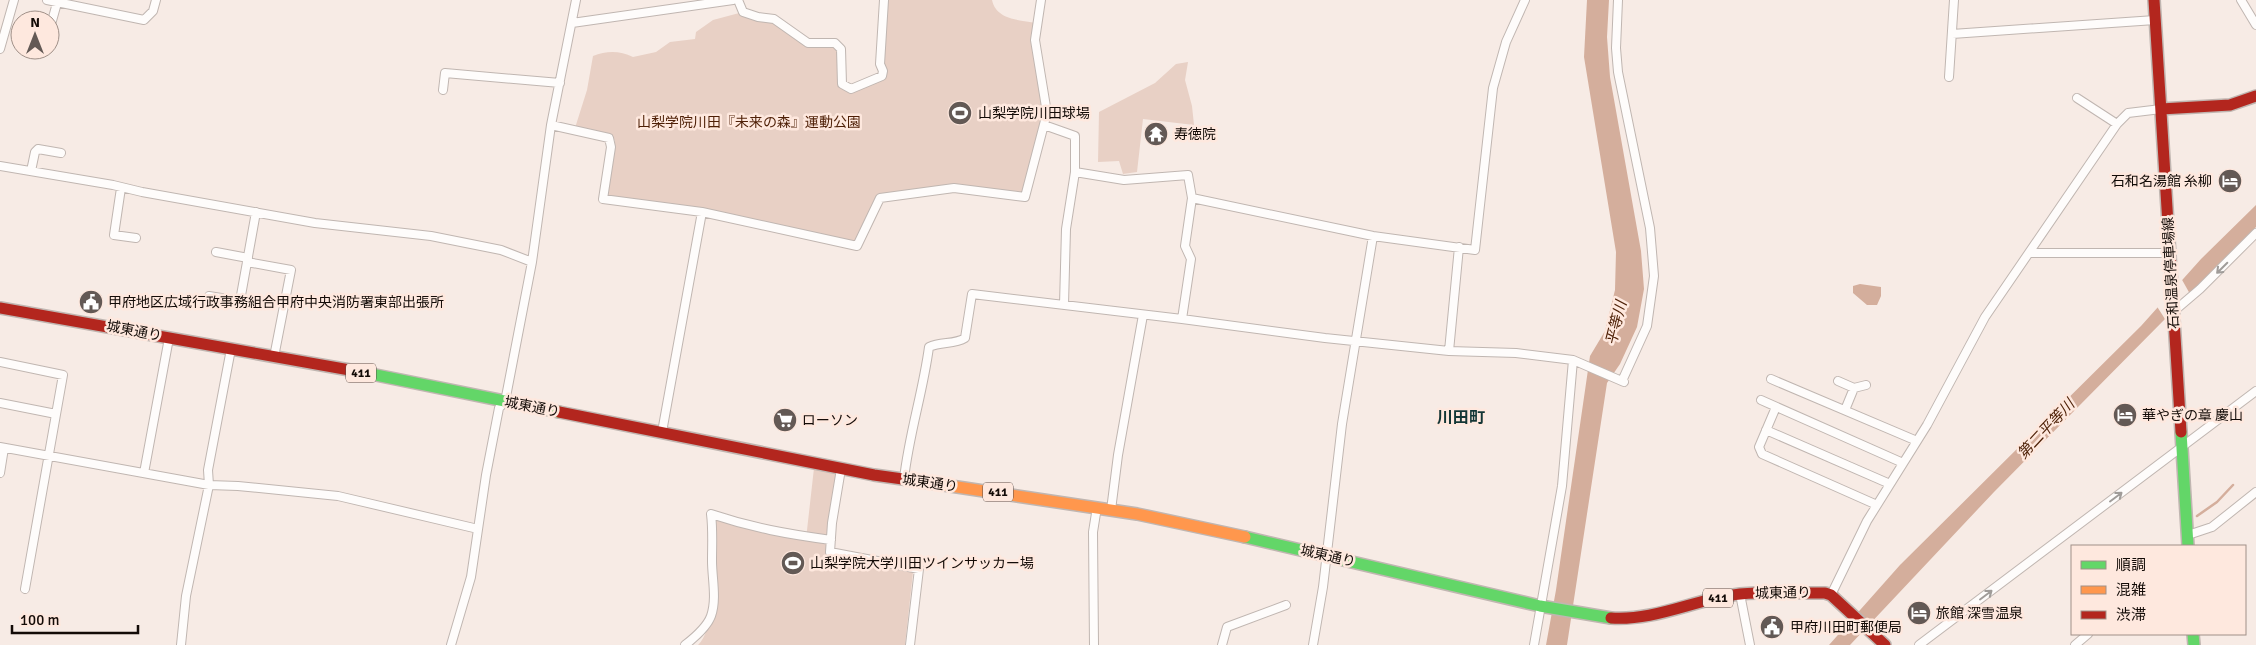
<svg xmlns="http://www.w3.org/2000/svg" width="2256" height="645" font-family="Signika,'Noto Sans JP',sans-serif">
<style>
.green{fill:#e8d0c5}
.water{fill:#d4ae9c}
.pier{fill:#f7ebe5}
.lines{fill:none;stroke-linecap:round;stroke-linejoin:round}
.stream{stroke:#d4ae9c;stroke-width:2.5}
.street-casing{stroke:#c0b6b1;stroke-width:10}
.fast-casing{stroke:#c0b6b1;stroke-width:14}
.slow-casing{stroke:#c0b6b1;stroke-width:14}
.jam-casing{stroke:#c0b6b1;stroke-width:14}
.street{stroke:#fefcfb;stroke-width:8}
.fast{stroke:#63d668;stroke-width:11}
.slow{stroke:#ff974d;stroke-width:11}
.jam{stroke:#b3261e;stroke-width:11}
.oneway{stroke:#a09c99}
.labels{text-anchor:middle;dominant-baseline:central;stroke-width:5;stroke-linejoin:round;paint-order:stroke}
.shield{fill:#fee8de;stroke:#5a4d48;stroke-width:1}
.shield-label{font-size:12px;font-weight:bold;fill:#130b07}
.poi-label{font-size:14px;fill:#130b07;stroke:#fee8de;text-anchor:start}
.park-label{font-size:14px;fill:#4e1f06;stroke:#fee8de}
.street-label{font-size:14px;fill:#130b07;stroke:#fee8de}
.water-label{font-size:15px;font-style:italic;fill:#4c1e04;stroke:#fee8de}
.quarter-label{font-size:16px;font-weight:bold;fill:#133636;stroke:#fee8de}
</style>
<rect width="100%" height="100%" fill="#f7ebe5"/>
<path class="green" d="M884,0H992C996,20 1020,20 1036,23L1047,113L1025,197L954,188L880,198L857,246L702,212L603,199L615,141L612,136L575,128L587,90L593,56C606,51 619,50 633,57L656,52L670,42L695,39L696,32L713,20L743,12L774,19L808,43H835L841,49L842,84L851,88L882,76Z
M1188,62L1185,80L1192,106L1194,125L1143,119L1137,172L1123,174L1119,161L1098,162L1099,112L1155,83L1176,64Z
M814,468L838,473L827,555L913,572L905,645H698C706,637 706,627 714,618L715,520L806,539Z"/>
<path class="water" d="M1587,0H1609L1607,37L1610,77L1641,251L1644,289L1637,327L1620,364L1607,383L1567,645H1546L1556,590L1590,356L1605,331L1615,290L1616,252L1584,57Z
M2256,205V227L1994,492L1850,645H1829L1900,565L2141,326L2201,259Z
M1860,284L1881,287V296L1877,305H1867L1853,293V286Z"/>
<path class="pier" d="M2181,278L2190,294L2165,319L2156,305Z"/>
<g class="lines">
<path class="stream" d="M2197,516L2217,502L2233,485"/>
<g class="street-casing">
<path id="street" d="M47,0L144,20L153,11L156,0
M576,0L551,125L609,138L611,147L603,199L702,212L857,246L880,198L954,188L1025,197L1047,113L1035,40L1041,0
M738,0L743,12L758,17L774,19L808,43H835L841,49L842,84L851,89L882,76L883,71L880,64L884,0
M1618,0L1616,48L1618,72L1650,228L1654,276L1647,326L1622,381
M2241,0L2256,25
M572,23L733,0
M50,28L57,3
M1952,34L2155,20
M0,49L14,0
M1949,77L1954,0
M443,90L445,73L560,83
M2077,98L2117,124
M1044,125L1075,136V172L1124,180L1188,175L1192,198L1373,236L1475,250L1493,88L1506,42L1525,0
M0,166L113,185L142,192L315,223L431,236L501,250L532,262L505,402L499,408L486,475L471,577L451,645
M31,171L35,152L38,149L61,153
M121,188L114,235L136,238
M216,252L248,258
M2029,253H2170
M247,262L291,270L274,357
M532,262L551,125
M209,296L240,301L256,212
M1064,305L1066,229L1075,172
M2173,312L2200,289L2256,233
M1182,319L1191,259L1185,246L1192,198
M1449,351L1459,247
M0,362L63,375L25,589
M1771,379L1917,441
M1838,381L1854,388L1866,385
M1761,400L1903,463
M0,403L56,414
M1776,407L1759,447L1762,454L1877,505
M1845,410L1854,388
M1766,430L1890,484
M662,432L702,212
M0,447L209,485L238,486L338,496L478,529
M841,469L832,523L830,552L919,569L910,645
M0,473L4,448
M144,473L169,338
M904,479C909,434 923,392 929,347C941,341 954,345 965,338L972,294L1182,319L1325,338L1449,351L1516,353L1573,360L1624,382
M1111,510L1118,455L1143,315
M2188,535L2212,527L2256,492
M1740,594L1750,645
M1831,595L1867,521L1927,425L1985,317L2117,124L2128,113L2161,109
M181,645L186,596L209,485L208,470L231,349
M685,645C694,638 707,627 711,616C717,599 712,578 712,561C712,545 713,530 711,514C753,528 787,534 831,540
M1094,645L1093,532L1097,507
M1222,645L1227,627L1286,605
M1313,645L1323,587L1342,424L1373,236
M1534,645L1562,486L1573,360
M1919,645L2256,391
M2075,645L2088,634"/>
</g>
<g class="fast-casing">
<path id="fast" d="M361,372L559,412
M2181,432L2188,546
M1245,537L1540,606L1611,618
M2193,634L2194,645"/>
</g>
<g class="slow-casing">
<path id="slow" d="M924,482L1137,514L1245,537"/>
</g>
<g class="jam-casing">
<path id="jam" d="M2154,0L2181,432
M2161,109L2230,105L2256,96
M0,308L361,372
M559,412L874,475L924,482
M1611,618C1656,621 1695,599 1740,594C1768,591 1797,593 1825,593L1831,595L1885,645"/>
</g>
<use href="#street" class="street"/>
<use href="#fast" class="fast"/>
<use href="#slow" class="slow"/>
<use href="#jam" class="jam"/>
</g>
<defs><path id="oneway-shaft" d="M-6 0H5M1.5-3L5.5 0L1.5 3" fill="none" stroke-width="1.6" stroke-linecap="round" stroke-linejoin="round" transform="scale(1.25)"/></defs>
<g class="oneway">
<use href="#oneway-shaft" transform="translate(2222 268) rotate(135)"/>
<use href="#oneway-shaft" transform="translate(2116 497) rotate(-37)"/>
<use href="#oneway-shaft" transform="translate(1986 595) rotate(-37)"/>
</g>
<defs>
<g id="stadium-disc" transform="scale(1.25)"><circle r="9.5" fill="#635955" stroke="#fee8de"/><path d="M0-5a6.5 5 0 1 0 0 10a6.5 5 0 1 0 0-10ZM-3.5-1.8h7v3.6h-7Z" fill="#fff"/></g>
<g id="temple-disc" transform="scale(1.25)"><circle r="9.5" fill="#635955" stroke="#fee8de"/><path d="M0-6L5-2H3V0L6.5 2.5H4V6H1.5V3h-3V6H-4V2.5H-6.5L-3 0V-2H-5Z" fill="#fff"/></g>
<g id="hotel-disc" transform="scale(1.25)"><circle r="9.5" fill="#635955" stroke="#fee8de"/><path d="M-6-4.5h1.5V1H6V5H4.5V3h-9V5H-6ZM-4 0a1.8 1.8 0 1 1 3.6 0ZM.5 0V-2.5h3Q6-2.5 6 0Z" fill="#fff"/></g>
<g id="civic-disc" transform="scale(1.25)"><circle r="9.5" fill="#635955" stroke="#fee8de"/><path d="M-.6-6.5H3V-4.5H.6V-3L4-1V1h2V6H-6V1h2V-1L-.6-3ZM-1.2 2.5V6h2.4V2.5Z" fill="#fff"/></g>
<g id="supermarket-disc" transform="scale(1.25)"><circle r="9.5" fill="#635955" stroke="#fee8de"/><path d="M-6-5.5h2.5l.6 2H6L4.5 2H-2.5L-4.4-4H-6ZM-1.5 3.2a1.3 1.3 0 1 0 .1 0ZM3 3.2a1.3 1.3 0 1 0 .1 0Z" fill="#fff"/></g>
</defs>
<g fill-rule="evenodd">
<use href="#stadium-disc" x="960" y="113"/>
<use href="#temple-disc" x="1156" y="134"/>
<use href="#hotel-disc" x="2230" y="181"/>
<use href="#civic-disc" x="91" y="302"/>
<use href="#hotel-disc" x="2125" y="415"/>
<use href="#supermarket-disc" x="785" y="420"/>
<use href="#stadium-disc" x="793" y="563"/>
<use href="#hotel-disc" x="1919" y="613"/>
<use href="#civic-disc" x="1772" y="627"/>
</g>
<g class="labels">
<g class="shield">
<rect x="346" y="363.5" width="30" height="19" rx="4"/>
<rect x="983" y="482.5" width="30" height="19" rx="4"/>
<rect x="1703" y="588.5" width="30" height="19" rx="4"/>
</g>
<g class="shield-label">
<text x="361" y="373">411</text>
<text x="998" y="492">411</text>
<text x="1718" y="598">411</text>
</g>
<g class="poi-label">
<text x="978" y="113">山梨学院川田球場</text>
<text x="1174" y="134">寿徳院</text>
<text x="2212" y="181" text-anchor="end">石和名湯館 糸柳</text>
<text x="108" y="302">甲府地区広域行政事務組合甲府中央消防署東部出張所</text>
<text x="2142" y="415">華やぎの章 慶山</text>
<text x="802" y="420">ローソン</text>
<text x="810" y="563">山梨学院大学川田ツインサッカー場</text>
<text x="1936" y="613">旅館 深雪温泉</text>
<text x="1790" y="627">甲府川田町郵便局</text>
</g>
<g class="park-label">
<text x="749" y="122">山梨学院川田『未来の森』運動公園</text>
</g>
<g class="street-label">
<text transform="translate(2171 273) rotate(-93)">石和温泉停車場線</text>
<text transform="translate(134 331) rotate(11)">城東通り</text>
<text transform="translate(532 407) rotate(11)">城東通り</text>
<text transform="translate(930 483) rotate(8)">城東通り</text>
<text transform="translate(1328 556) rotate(13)">城東通り</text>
<text transform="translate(1783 593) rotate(-1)">城東通り</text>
</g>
<g class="water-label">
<text transform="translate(1616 323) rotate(-76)">平等川</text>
<text transform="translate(2046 429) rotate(-47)">第二平等川</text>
</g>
<g class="quarter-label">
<text x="1461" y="418">川田町</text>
</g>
</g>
<rect x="2071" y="545" width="175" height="90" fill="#fee8de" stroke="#a09088"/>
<rect x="2081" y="561" width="25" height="8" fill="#63d668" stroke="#a09088"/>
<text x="2116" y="570" font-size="15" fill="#130b07">順調</text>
<rect x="2081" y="586" width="25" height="8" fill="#ff974d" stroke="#a09088"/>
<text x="2116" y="595" font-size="15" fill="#130b07">混雑</text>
<rect x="2081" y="611" width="25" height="8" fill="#b3261e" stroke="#a09088"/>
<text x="2116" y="620" font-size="15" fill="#130b07">渋滞</text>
<g transform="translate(35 35)"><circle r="24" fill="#fee8de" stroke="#a09088"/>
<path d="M0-4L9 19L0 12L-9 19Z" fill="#635955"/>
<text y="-8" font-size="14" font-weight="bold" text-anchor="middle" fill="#130b07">N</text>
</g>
<path d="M12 625v8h126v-8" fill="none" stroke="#130b07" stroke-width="2.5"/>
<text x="20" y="625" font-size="15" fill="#130b07" stroke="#fee8de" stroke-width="4" paint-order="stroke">100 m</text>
</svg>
